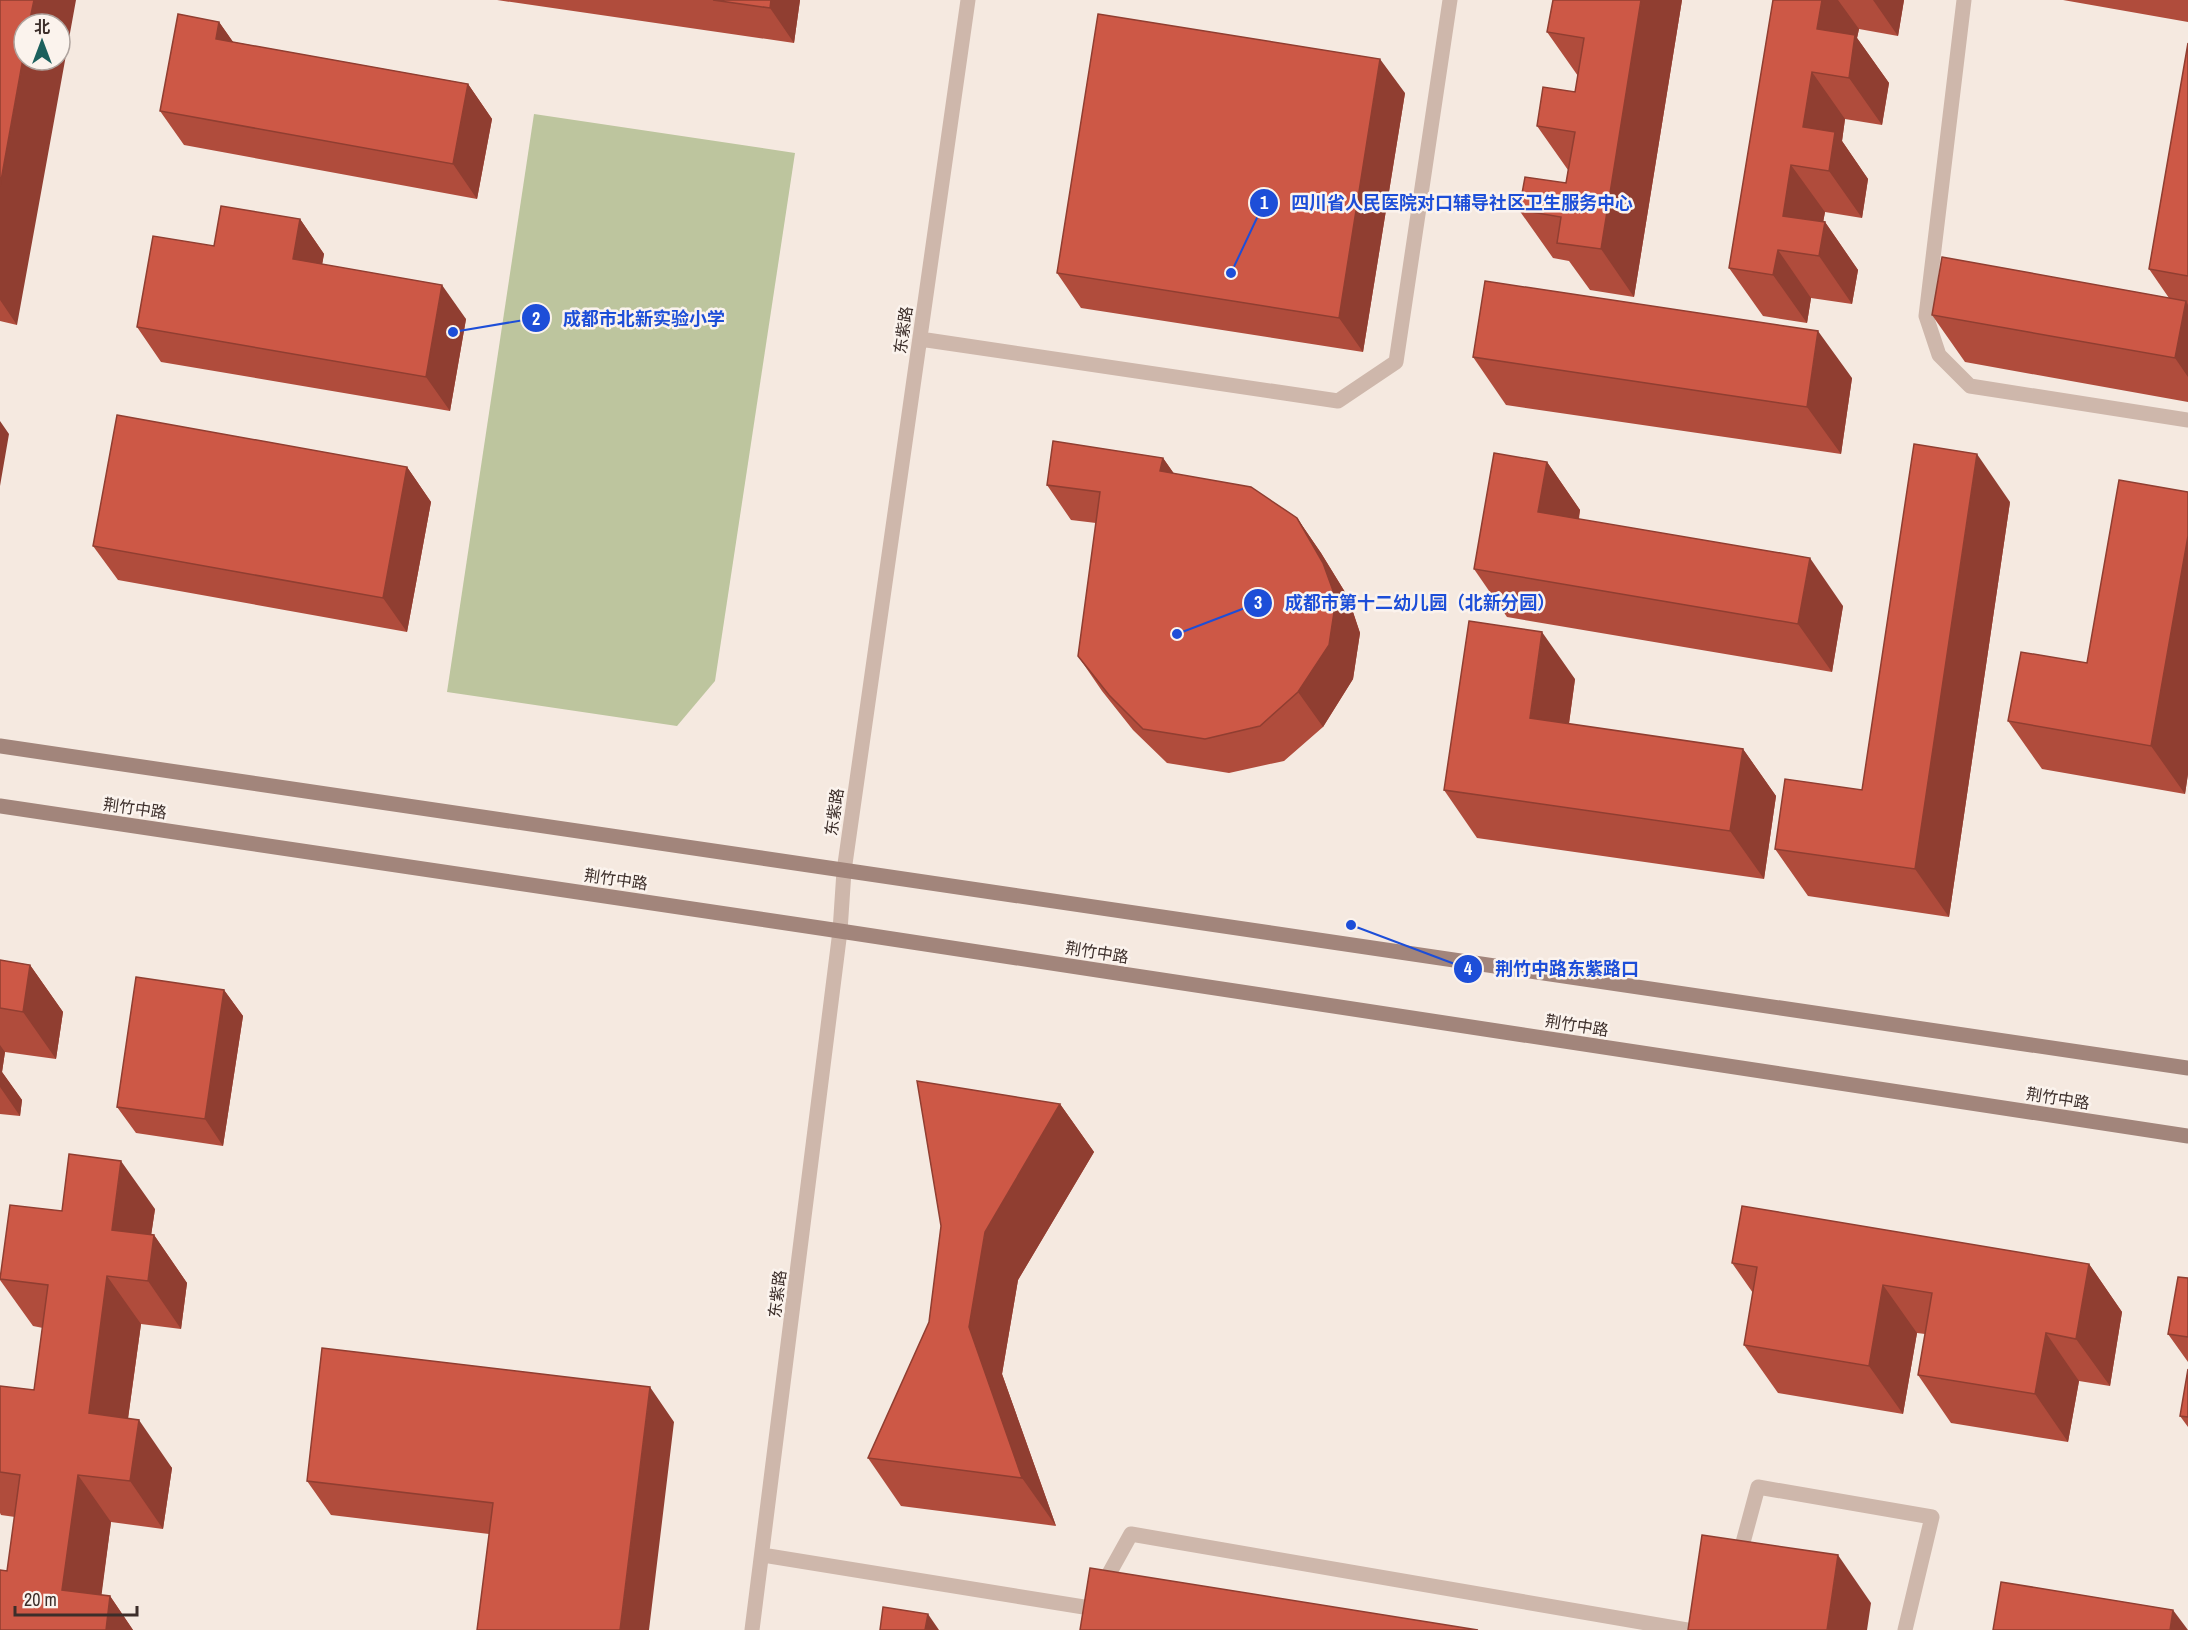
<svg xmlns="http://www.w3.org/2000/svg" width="2188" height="1630" font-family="'Archivo Narrow','Noto Sans SC',sans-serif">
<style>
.green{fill:#bdc59e}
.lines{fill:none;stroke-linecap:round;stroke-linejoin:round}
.street{stroke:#ceb7ab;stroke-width:15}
.secondary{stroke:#a2857b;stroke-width:15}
.wall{fill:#b04c3c}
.shaded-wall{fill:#903e31}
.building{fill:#cd5846;stroke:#903e31;stroke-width:1.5}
.labels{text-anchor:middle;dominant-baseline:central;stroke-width:5;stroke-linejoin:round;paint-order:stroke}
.street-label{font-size:16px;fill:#3c2e2a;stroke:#fbf3ed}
.leader{fill:none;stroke:#1d4ed8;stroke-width:2}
.callout-dot{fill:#1d4ed8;stroke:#fbf3ed;stroke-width:2}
.mark-label{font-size:18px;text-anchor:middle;font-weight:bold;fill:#fff}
.callout-label{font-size:18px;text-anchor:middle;font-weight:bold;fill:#1d4ed8;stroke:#fbf3ed;stroke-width:5;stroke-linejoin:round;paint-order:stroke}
</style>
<rect width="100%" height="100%" fill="#f5e9e0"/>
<path class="green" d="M534,114L795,153L715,681L677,726L447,692Z"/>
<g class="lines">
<path class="street" d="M1964,0L1926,316L1939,355L1970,386L2188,420
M920,339L1338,401L1396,362L1450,0
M762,1555L1090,1608L1131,1534L1687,1630
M1738,1561L1758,1487L1932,1517L1905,1630
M752,1630L840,931L844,871L968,0"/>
<path class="secondary" d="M0,746L2188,1068
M0,806L840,931L2188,1136"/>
</g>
<path class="wall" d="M0,0L17,325L0,321Z
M497,0H800L794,43Z
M1682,0L1634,297L1590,290L1569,261L1553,258L1519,210L1566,183L1568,170L1537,126L1575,92L1578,76L1547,32Z
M1773,0H1904L1898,36L1859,29L1857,38L1889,83L1882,125L1845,119L1842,141L1868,179L1862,218L1825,212L1823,222H1825L1858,270L1852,304L1811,298L1807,323L1763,316L1729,268Z
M2063,0H2188V22Z
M219,22L233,42L468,84L492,119L477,199L184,145L160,111Z
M2188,43V402L1965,362L1932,315L2169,298L2149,269Z
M1405,93L1363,352L1081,308L1057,273Z
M300,219L324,254L322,264L466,319L450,411L161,362L137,327L214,246Z
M1473,357L1852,378L1841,454L1506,405Z
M1163,458L1174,474L1297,518L1321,553L1348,597L1360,633L1353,679L1323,727L1284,761L1229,773L1167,763L1133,730L1102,691L1078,656L1096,523L1071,520L1047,485Z
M1547,462L1580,510L1579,519L1843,606L1832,672L1507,617L1474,569Z
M407,467L431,502L407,632L118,580L93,546Z
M2188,492V774L2185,794L2042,769L2008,721L2087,663Z
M2010,502L1949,917L1808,896L1775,849L1862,790Z
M1575,679L1569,724L1743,749L1776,796L1764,879L1477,838L1444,790Z
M0,960L30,965L63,1012L56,1059L5,1052L2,1072L22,1100L20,1116L0,1114Z
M224,990L243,1016L223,1146L136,1133L117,1107Z
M1060,1104L1094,1152L1018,1280L1002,1374L1056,1526L901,1506L868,1458Z
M155,1209L151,1235H154L187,1283L181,1329L141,1324L128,1419L172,1468L163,1529L111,1522L101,1595L110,1596L133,1630H0L15,1517L1,1515L0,1513V1386L34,1390L43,1328L33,1326L0,1280V1274L62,1211Z
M1732,1263L2089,1264L2122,1312L2110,1386L2079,1381L2068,1442L1951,1423L1918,1375L1925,1334L1917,1333L1903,1414L1778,1393L1744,1345L1753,1293Z
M2188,1278V1362L2168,1334Z
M2188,1369V1427L2180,1416Z
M674,1422L489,1534L331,1515L307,1481Z"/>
<path class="shaded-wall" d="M34,0H76L17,325L0,300V186L24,53V60H60V24H29Z
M771,0H800L794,43L770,8Z
M1641,0H1682L1634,297L1601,249Z
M1822,0H1838L1859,29L1857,38L1889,83L1882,125L1849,78L1817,29Z
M1873,0H1904L1898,36Z
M219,22L243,56L216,39Z
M1380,59L1405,93L1363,352L1339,318Z
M1812,72L1845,119L1842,141L1868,179L1862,218L1829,171L1803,127Z
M468,84L492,119L477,199L453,164Z
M1791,165L1825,212L1817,256L1783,216Z
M300,219L324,254L317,294L293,259Z
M1825,222L1858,270L1852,304L1819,256Z
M1778,250L1811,298L1807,323L1773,275Z
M442,285L466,319L450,411L426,377Z
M2186,301L2188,305V377L2175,358Z
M1818,331L1852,378L1841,454L1807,407Z
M0,421L9,434L0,486Z
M1977,454L2010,502L1949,917L1915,869Z
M1163,458L1187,492L1160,471Z
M1547,462L1580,510L1571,559L1538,512Z
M407,467L431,502L407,632L383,598Z
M1297,518L1321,553L1348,597L1360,633L1353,679L1323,727L1298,692Z
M2188,536V774L2185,794L2151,746Z
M1810,558L1843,606L1832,672L1798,624Z
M1542,632L1575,679L1563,766L1530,718Z
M1743,749L1776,796L1764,879L1730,831Z
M30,965L63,1012L56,1059L23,1012Z
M224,990L243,1016L223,1146L205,1119Z
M0,1045L5,1052L2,1072L22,1100L20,1116L0,1087Z
M1060,1104L1094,1152L1018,1280L1002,1374L1056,1526L1022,1478L969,1327L985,1232Z
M121,1161L155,1209L145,1277L112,1230Z
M154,1235L187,1283L181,1329L148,1281Z
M2089,1264L2122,1312L2110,1386L2076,1339Z
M107,1276L141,1324L122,1461L89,1413Z
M1883,1285L1917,1333L1903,1414L1869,1366Z
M2046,1333L2079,1381L2068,1442L2035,1394Z
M650,1387L674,1422L649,1630H620Z
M139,1420L172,1468L163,1529L130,1481Z
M78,1475L111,1522L97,1630L62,1590Z
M1838,1555L1871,1603L1867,1630H1827Z
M110,1596L133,1630H106Z
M2173,1610L2188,1630H2170Z
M928,1614L939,1630H925Z"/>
<path class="building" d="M0,0H34L29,24H24V53L0,186Z
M713,0H771L770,8Z
M1553,0H1641L1601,249L1557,243L1561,217L1519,210L1525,177L1566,183L1575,132L1537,126L1543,87L1575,92L1584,38L1547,32Z
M1773,0H1822L1817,29L1855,35L1849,78L1812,72L1803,127L1835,132L1829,171L1791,165L1783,216L1825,222L1819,256L1778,250L1773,275L1729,268Z
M178,14L219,22L216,39L468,84L453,164L160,111Z
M1098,14L1380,59L1339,318L1057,273Z
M2188,43V276L2149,269Z
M221,206L300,219L293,259L442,285L426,377L137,327L153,236L214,246Z
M1942,257L2186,301L2175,358L1932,315Z
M1485,281L1818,331L1807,407L1473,357Z
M117,415L407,467L383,598L93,546Z
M1053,441L1163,458L1160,471L1251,487L1297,518L1323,563L1336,599L1329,645L1298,692L1260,726L1205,739L1143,729L1109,695L1078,656L1100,492L1047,485Z
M1914,444L1977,454L1915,869L1775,849L1785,779L1862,790Z
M1494,453L1547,462L1538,512L1810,558L1798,624L1474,569Z
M2119,480L2188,492V536L2151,746L2008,721L2021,652L2087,663Z
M1469,621L1542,632L1530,718L1743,749L1730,831L1444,790Z
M0,960L30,965L23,1012L0,1008Z
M136,977L224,990L205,1119L117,1107Z
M917,1081L1060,1104L985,1232L969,1327L1022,1478L868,1458L929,1322L941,1226Z
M69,1154L121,1161L112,1230L154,1235L148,1281L107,1276L89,1413L139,1420L130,1481L78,1475L62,1590L110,1596L106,1630H0V1570L7,1571L20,1475L0,1472V1386L34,1390L48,1285L0,1279L10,1205L62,1211Z
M1742,1206L2089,1264L2076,1339L2046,1333L2035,1394L1918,1375L1932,1293L1883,1285L1869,1366L1744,1345L1757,1267L1732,1263Z
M2178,1277L2188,1278V1337L2168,1334Z
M322,1348L650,1387L620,1630H477L493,1503L307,1481Z
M2188,1369V1417L2180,1416Z
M1702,1535L1838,1555L1827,1630H1688Z
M1090,1568L1478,1630H1080Z
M2001,1582L2173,1610L2170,1630H1993Z
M883,1607L928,1614L925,1630H880Z"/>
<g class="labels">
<g class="street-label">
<text transform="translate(903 330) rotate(-82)">东紫路</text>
<text transform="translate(135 808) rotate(8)">荆竹中路</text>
<text transform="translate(834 812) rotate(-82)">东紫路</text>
<text transform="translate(616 879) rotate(8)">荆竹中路</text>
<text transform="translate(1097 952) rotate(9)">荆竹中路</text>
<text transform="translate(1577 1025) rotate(9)">荆竹中路</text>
<text transform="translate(2058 1098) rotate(9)">荆竹中路</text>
<text transform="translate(777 1294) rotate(-83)">东紫路</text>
</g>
</g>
<path class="leader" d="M1231 273L1264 203M453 332L536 318M1177 634L1258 603M1351 925L1468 969"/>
<g class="callout-dot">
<circle cx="1231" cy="273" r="6"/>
<circle cx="453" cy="332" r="6"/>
<circle cx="1177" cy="634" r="6"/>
<circle cx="1351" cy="925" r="6"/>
<circle cx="1264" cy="203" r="15"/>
<circle cx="536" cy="318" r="15"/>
<circle cx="1258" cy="603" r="15"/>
<circle cx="1468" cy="969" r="15"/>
</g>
<g class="mark-label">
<text x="1264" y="209">1</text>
<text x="536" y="325">2</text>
<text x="1258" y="609">3</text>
<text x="1468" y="975">4</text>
</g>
<g class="callout-label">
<text x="1462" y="209">四川省人民医院对口辅导社区卫生服务中心</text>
<text x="644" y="325">成都市北新实验小学</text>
<text x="1420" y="609">成都市第十二幼儿园（北新分园）</text>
<text x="1567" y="975">荆竹中路东紫路口</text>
</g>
<g transform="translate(42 42)"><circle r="28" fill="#fbf3ed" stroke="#afa49f" stroke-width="1.5"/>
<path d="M0-4.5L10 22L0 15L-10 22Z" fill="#1c605d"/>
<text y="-9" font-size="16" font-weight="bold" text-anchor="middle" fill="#3c2e2a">北</text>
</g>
<path d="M15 1606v9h122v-9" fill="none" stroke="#3c2e2a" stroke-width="3"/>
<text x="24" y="1606" font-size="18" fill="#3c2e2a" stroke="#fbf3ed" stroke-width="4.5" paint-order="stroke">20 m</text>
</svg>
